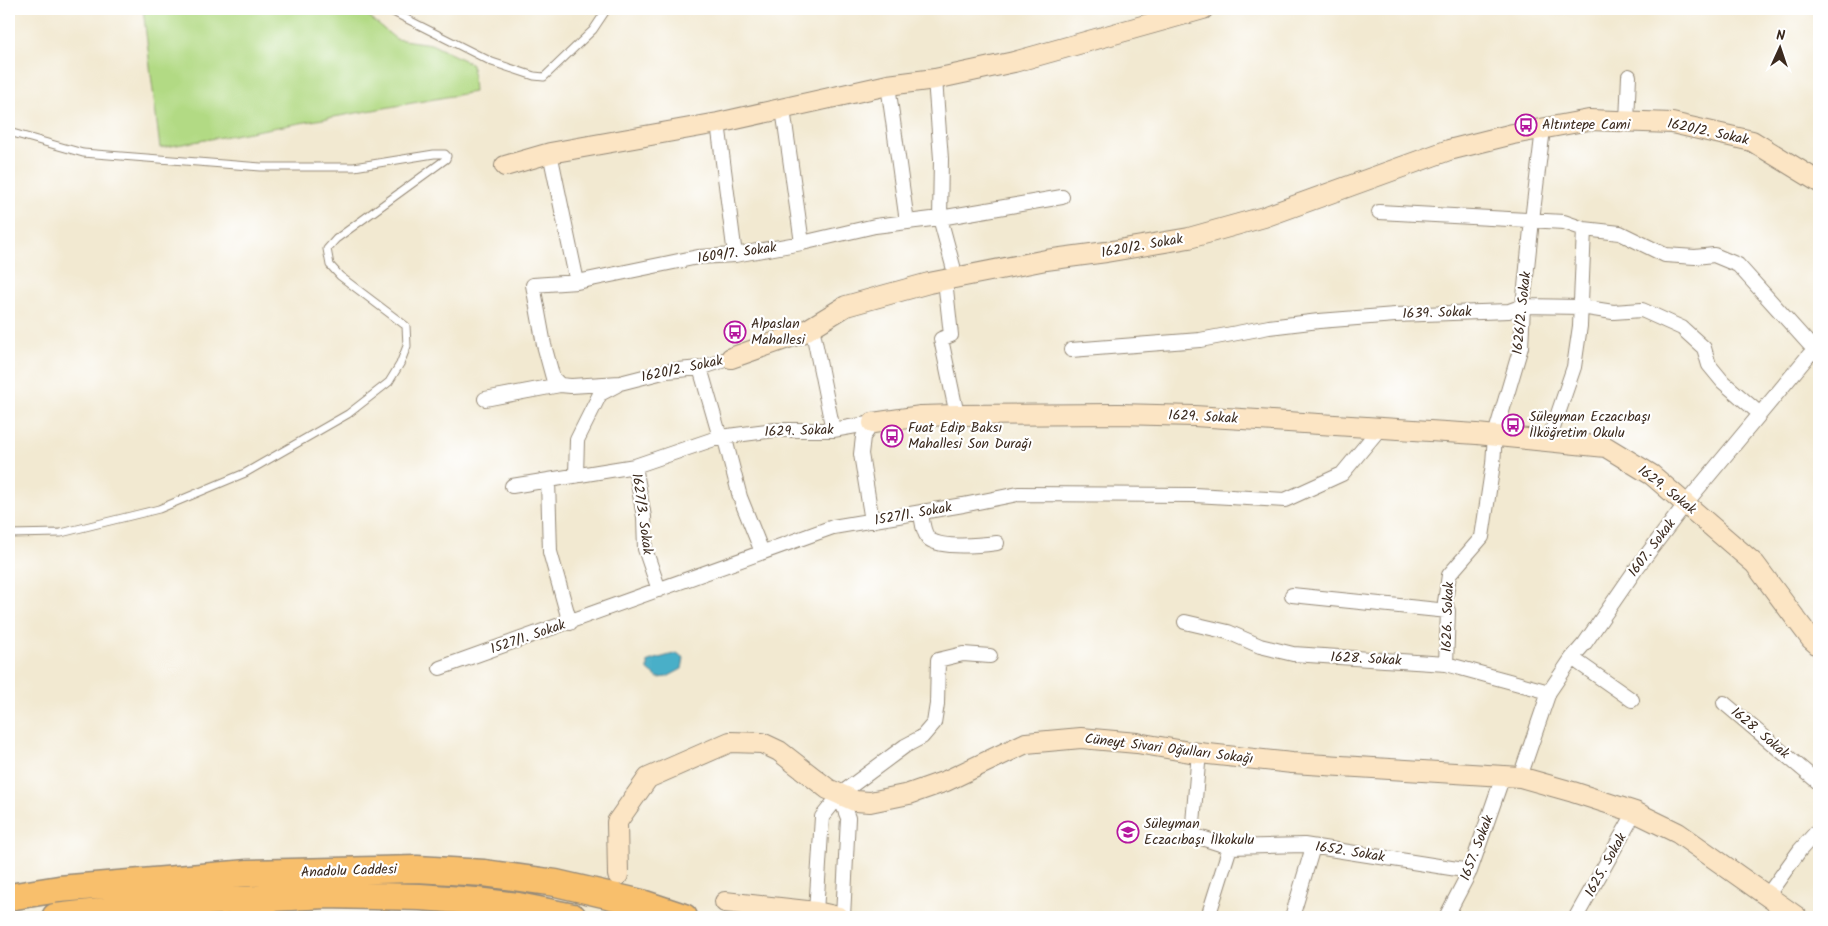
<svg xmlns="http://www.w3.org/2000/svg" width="1828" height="926" font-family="Kalam,sans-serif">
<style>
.green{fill:#b2da84;stroke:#768251}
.water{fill:#49afc8;stroke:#426c73}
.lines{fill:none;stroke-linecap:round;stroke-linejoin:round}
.lane-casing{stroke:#968a78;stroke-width:9}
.street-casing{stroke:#968a78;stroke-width:16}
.secondary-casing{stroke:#968a78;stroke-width:22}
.highway-casing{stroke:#968a78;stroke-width:29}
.lane{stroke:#fff;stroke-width:7}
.street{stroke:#fff;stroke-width:14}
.secondary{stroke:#fce5c4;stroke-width:20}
.highway{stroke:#f8bf6c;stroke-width:26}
.labels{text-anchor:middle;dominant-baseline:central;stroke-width:4.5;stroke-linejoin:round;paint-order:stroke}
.poi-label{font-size:14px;fill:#3b2a1e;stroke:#fff;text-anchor:start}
.street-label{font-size:14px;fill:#3b2a1e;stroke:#fff}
</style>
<rect width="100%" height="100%" fill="#fff"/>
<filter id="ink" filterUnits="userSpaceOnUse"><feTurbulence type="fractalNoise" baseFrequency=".02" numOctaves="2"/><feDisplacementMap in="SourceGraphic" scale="10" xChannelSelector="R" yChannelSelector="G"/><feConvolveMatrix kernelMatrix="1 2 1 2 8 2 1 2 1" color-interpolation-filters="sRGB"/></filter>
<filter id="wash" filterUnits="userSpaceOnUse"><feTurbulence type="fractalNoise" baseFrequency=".0096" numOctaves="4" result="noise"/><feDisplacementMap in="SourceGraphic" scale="20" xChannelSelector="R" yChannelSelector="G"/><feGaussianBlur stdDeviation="1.12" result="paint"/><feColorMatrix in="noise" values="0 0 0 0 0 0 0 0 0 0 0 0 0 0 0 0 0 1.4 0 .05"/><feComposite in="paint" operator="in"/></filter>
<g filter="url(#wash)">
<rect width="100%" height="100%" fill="#f2e9d1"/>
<path class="green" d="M143,9H359L396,39L431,44L472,64L474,92L160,148Z"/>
<path class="water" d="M677,653L684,658L682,669L667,677L658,678L648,670V661Z"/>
</g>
<g filter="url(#ink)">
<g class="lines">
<g class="lane-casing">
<path id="lane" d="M387,9L492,62L534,76L544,77L593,30L607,9
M9,132L83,153L261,167H354L434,154H445L447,156L446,159L336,239L327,249L330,265L340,276L406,326L407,346L400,364L389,382L348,414L245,473L159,509L61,533L9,534"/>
</g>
<g class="street-casing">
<path id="street" d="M935,79L941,159L940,218L956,277
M888,85L907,222
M783,109L802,243
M1627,121L1629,76
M718,123L735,255
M550,153L577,282
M1379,212L1564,222L1584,229L1620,233L1665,255L1695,257L1714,255L1738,265L1819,355
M945,280L951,335L941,339L957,415
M812,327L833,430
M1071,350L1200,340L1269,327L1319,321L1395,315L1509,311L1523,306L1581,307L1613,312L1642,310L1682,328L1704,348L1709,365L1723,382L1760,414
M731,358L700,368L667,371L620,383L571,386L560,385L553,378L544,345L533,285L577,282L698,257L735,255L802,243L875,226L940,218L1062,197
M700,368L720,437L726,443L740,497L762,552
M485,399L560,385
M1549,440L1574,367L1580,326L1584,229
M635,466L644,517L645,549L659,590
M576,475L577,440L600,394L617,385
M548,480L550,552L570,623
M512,486L635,466L720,437L775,430H833L873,423
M921,512C922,520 923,533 929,539C942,549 981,545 997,543
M872,521L861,454L863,437L873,423
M1292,595L1448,611
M1185,622L1228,632L1260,646L1293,654L1446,664L1549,692
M1572,658L1632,700
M1446,664L1448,611L1445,602L1449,575L1482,537L1493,464L1495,435L1521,347L1523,306L1532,220L1543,129
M440,668L833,527L963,505L1018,494L1194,495L1285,500L1342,474L1381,427
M1724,703L1819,783
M1199,752L1192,835L1230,847L1208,917
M1520,777L1549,692L1572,658L1585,643L1636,569L1686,503L1814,349L1819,340
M1230,847L1304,845L1470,871
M1767,896L1800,850L1819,829
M816,912L822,817L839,796
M843,917L848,818L839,795L905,746L922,737L934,723L937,704L938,660L963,654L990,656
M1292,917L1313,847
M1446,917L1470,871L1503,776
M1576,917L1635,812"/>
</g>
<g class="secondary-casing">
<path id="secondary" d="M505,166L550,153L718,123L888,85L935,79L1014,62L1203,9
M731,358L802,333L846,306L929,283L1046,260L1106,252L1189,238L1264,217L1449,150L1513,134L1589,120L1672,123L1752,141L1819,182
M873,423L921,416L957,415L1119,414L1194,416L1477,434L1606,447L1652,475L1755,564L1811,639L1819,646
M618,875L617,822L648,778L730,742L762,743L779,751L828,789L855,801L870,802L909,794L946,781L1026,743L1081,738L1137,743L1190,752L1292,763L1520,777L1573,792L1635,812L1678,833L1797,917
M725,902L816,912L839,917"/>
</g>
<g class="highway-casing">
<path id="highway" d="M9,897L59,889L248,873L417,869L484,873L556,883L642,903L684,917
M55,917L171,904L325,895L420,897L476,901L518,906L573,917"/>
</g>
<use href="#lane" class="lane"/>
<use href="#street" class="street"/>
<use href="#secondary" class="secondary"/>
<use href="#highway" class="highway"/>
</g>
</g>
<defs>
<g id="bus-ring" transform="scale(1.125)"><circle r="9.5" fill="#fff" stroke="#b5179e" stroke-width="1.5"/><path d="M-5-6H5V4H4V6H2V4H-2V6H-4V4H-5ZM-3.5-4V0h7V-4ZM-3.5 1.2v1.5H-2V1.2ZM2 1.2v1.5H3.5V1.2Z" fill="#b5179e"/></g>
<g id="school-ring" transform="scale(1.125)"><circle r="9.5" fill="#fff" stroke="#b5179e" stroke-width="1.5"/><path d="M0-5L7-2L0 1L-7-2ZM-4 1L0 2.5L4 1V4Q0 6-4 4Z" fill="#b5179e"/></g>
</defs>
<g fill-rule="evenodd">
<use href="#bus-ring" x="1526" y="125"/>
<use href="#bus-ring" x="735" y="332"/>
<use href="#bus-ring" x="1513" y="425"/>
<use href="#bus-ring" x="892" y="436"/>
<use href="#school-ring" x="1128" y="832"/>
</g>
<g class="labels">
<g class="poi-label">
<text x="1542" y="125">Altıntepe Cami</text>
<text x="751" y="324">Alpaslan<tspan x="751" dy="16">Mahallesi</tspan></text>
<text x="1529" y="417">Süleyman Eczacıbaşı<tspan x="1529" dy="16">İlköğretim Okulu</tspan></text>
<text x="908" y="428">Fuat Edip Baksı<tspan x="908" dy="16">Mahallesi Son Durağı</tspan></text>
<text x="1144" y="824">Süleyman<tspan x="1144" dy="16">Eczacıbaşı İlkokulu</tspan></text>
</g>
<g class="street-label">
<text transform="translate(1708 132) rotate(12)">1620/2. Sokak</text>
<text transform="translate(1142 246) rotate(-10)">1620/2. Sokak</text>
<text transform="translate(737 253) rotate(-8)">1609/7. Sokak</text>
<text transform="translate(1437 313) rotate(-2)">1639. Sokak</text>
<text transform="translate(1522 313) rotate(-84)">1626/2. Sokak</text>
<text transform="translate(682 369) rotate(-12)">1620/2. Sokak</text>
<text transform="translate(1203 417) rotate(3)">1629. Sokak</text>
<text transform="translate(799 431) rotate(-2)">1629. Sokak</text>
<text transform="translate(1667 490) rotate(38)">1629. Sokak</text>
<text transform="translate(642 514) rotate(82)">1627/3. Sokak</text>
<text transform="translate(913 514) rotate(-10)">1527/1. Sokak</text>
<text transform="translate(1652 548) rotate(-53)">1607. Sokak</text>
<text transform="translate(1448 617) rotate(-88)">1626. Sokak</text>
<text transform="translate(528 637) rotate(-19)">1527/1. Sokak</text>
<text transform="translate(1366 659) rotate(3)">1628. Sokak</text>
<text transform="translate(1760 733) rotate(40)">1628. Sokak</text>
<text transform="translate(1169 749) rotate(7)">Cüneyt Sivari Oğulları Sokağı</text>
<text transform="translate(1477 848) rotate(-69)">1657. Sokak</text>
<text transform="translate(1350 852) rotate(9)">1652. Sokak</text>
<text transform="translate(1606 865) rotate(-61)">1625. Sokak</text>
<text transform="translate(349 871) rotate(-2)">Anadolu Caddesi</text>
</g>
</g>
<rect width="1828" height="926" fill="none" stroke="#fff" stroke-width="30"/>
<g transform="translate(1780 48) rotate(3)" stroke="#ffffff" stroke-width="4" paint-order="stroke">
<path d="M0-4L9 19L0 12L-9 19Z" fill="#3b2a1e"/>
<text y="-8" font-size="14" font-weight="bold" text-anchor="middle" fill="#3b2a1e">N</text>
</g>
</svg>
